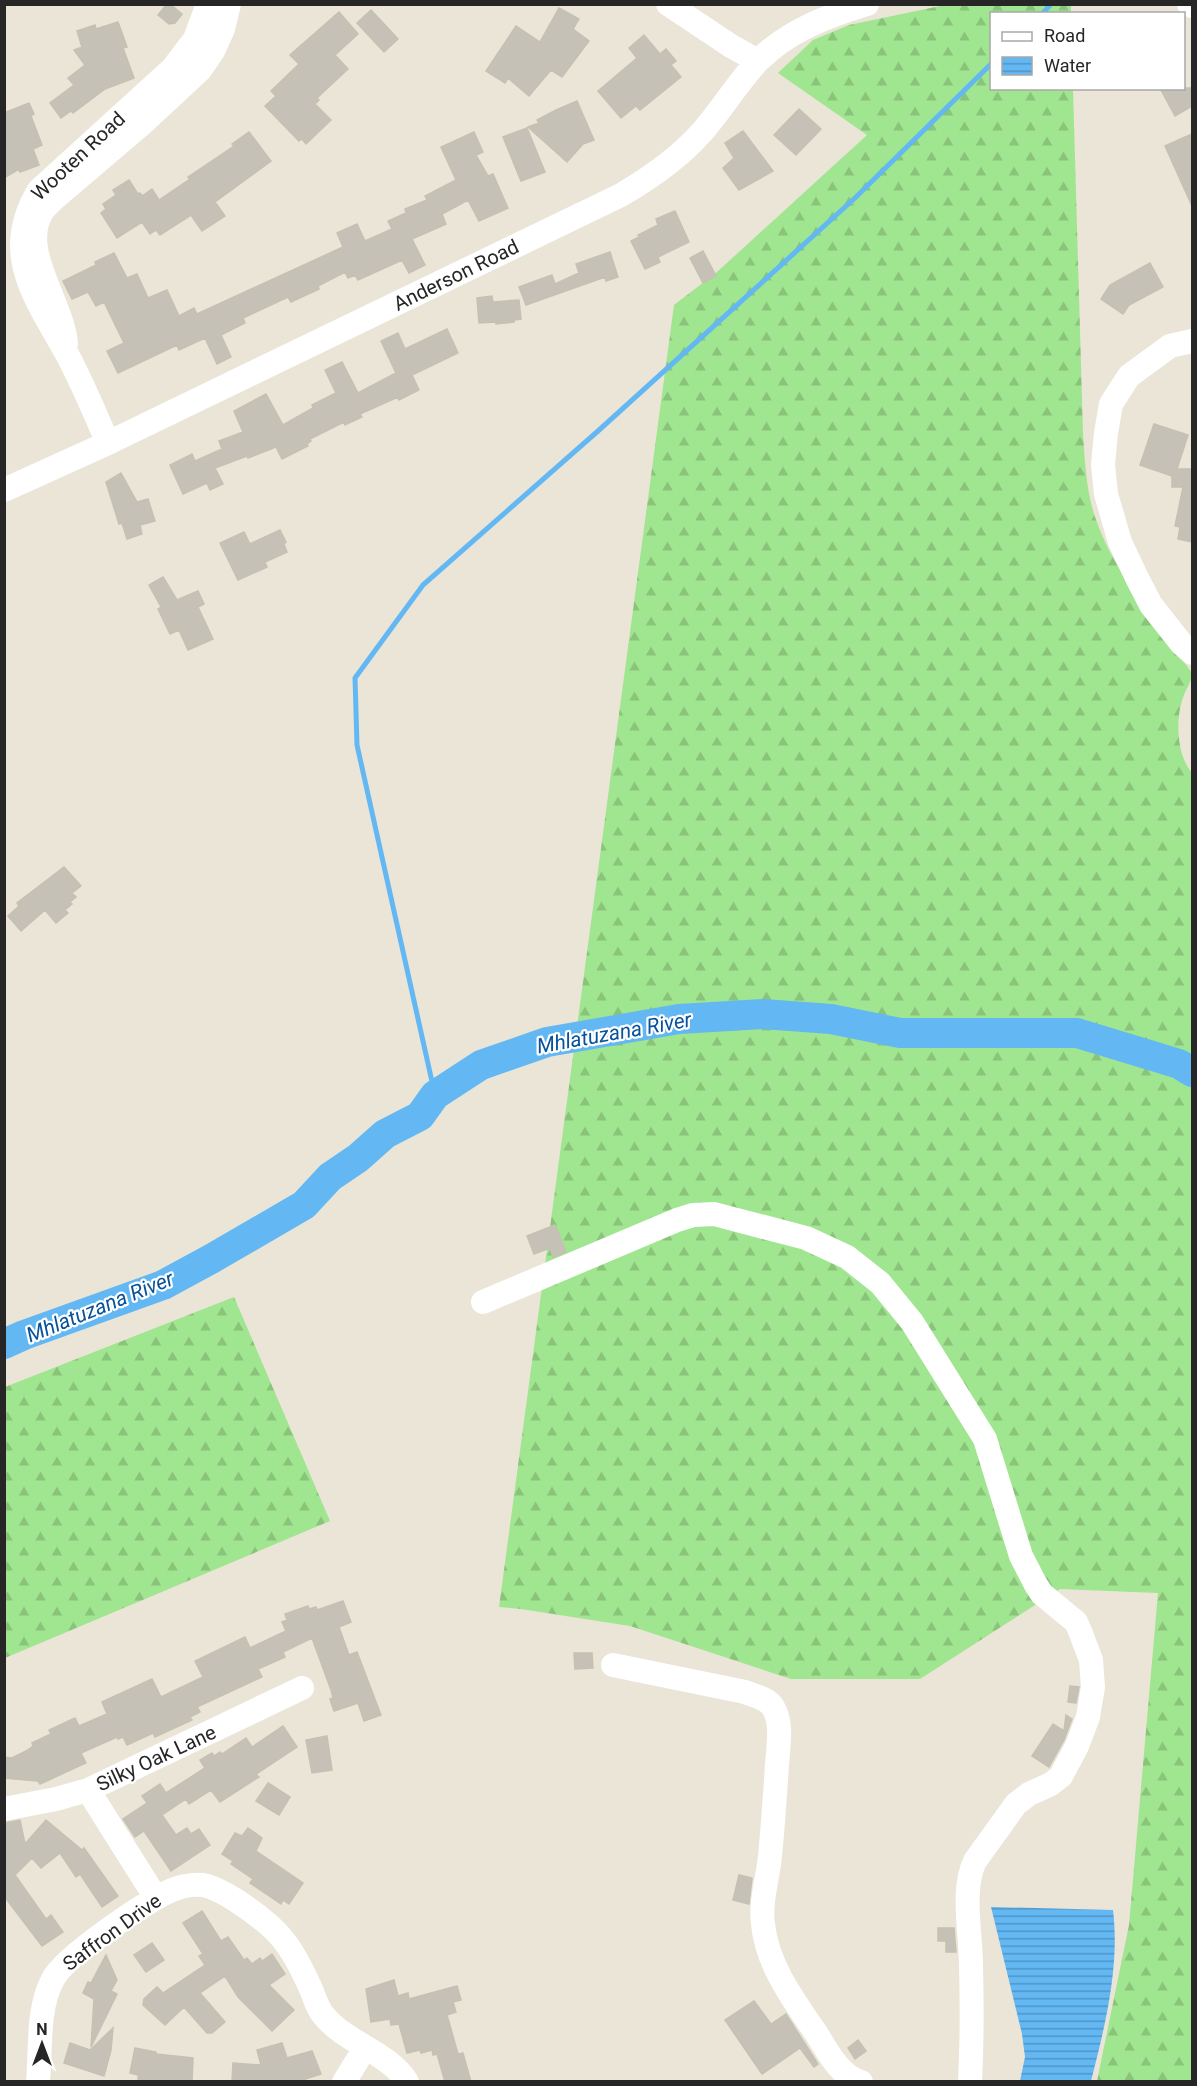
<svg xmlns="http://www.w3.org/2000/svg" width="1197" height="2086" font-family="Roboto,sans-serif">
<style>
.forest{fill:url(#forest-firs)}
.water{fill:url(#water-rules)}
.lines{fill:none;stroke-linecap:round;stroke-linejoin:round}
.stream{stroke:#63b8f3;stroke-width:5}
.river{stroke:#63b8f3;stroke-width:30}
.building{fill:#c5c1b7;stroke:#c5c1b1;stroke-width:1.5}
.minor{stroke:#fff;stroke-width:24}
.labels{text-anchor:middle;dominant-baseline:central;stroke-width:4.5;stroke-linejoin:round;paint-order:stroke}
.street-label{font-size:20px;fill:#262626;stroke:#fff}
.water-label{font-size:21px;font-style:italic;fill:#07529a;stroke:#fff}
</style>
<defs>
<pattern id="forest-firs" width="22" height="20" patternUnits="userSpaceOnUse" patternTransform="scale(1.5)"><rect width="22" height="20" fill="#a0e58f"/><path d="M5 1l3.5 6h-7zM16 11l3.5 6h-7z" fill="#8ac47b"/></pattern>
<pattern id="water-rules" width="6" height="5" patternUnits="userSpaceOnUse" patternTransform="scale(1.5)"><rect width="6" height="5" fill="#63b8f3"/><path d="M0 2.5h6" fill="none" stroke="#5195c5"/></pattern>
</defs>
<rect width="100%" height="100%" fill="#eae5d7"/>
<path class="forest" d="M945,5H1071V13L992,14V88L1073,89L1083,434C1085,462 1086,490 1095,517C1115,575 1157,623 1192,673C1192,681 1187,687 1184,695C1175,717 1176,754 1192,773V2081H1097L1129,1925L1158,1593L1060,1589L920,1679H791L630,1626L521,1609L499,1607L674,305L717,272L867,135L778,73L813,40L849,25Z
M234,1297L330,1521L5,1658V1387Z"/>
<path class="water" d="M991,1907L1113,1910C1120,1967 1105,2026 1091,2081H1020L1025,2057L1022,2034Z"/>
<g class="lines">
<path class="stream" d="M1042,14L1051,4
M435,1095L357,745L355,678L423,585L598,431L855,198L992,63"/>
<path class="river" d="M4,1344L24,1335L163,1285L211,1259L304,1205L330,1177L358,1158L385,1134L420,1116L435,1095L481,1065L547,1042L679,1019L763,1014L831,1019L900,1033H1077L1179,1064L1192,1072"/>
</g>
<path class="building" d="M167,4H170L182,14L175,23L169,24L158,15Z
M559,8L579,19L573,29L589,41L562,77L551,70L529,96L508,78L505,83L486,71L516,26L540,42Z
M371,10L398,39L384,52L357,23Z
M339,12L358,34L335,55L348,69L317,98L319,100L315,104L331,120L306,144L302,139L299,141L265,106L276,96L271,91L299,64L290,55Z
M118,22L127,47L123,48L134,78L105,89L73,113L71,111L61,118L50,103L74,85L68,78L85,65L74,50L82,47L77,31L95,25L96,29Z
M644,35L660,54L666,49L676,61L671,65L681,77L640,110L636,106L621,118L598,91L637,58L629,48Z
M1160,88H1192V106L1175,116Z
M577,101L594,140L583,144L567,162L528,127L539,123L537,120L556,110Z
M29,103L34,114L31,116L42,145L33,149L39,165L20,172L19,169L4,178V113Z
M799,109L821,129L796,155L774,135Z
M527,128L545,172L521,181L503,137Z
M743,131L773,171L739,190L723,168L734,158L725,143Z
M249,132L271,161L215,202L225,216L202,231L191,215L160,235L156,230L150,234L142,222L117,238L101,213L106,209L103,204L116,195L113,190L129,180L138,194L140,193L142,196L152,189L159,200L190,179L188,177L234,146L232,144Z
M474,132L483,152L476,155L488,176L493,174L508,208L479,221L468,200L442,214L446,224L412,239L425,265L409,273L402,260L358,280L355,275L348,278L345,272L318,286L319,289L291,302L288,297L243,318L245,323L221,335L231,357L217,364L205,338L179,350L177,345L118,373L107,351L124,343L104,302L96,306L88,292L72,299L63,281L96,265L95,262L114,253L127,278L137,274L148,298L167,290L179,316L194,308L197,314L343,247L337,233L357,224L365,241L392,229L388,221L406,213L405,209L427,200L425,196L456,180L441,147Z
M1192,134V206L1165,146Z
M675,211L689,242L658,257L660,262L645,269L631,241L639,237L638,235L658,225L656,219Z
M703,251L716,276L703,283L690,258Z
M610,252L618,277L606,281L605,277L526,305L519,287L552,275L555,284L579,273L576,264Z
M1150,263L1163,287L1129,305L1123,314L1101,299L1110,285Z
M492,296L493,302L519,300L521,319L514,320V322L496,324V322L479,323L477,298Z
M447,329L458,353L412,375L419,390L399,400L398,397L360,414L362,417L345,425L344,422L310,439L311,441L307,444L308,446L282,459L276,447L248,458L247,456L215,468L223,484L210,490L207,483L183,494L170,465L192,454L195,461L222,449L219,441L243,432L234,411L266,394L283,425L313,408L312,405L336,393L325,370L342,362L358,393L396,373L381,341L398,333L405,349Z
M1154,424L1188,435L1177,469H1192V542L1178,539L1180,527L1175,526L1183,487H1172V476L1140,465Z
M121,473L137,502L148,499L155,521L140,525L142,534L127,539L122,523L119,524L106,482Z
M280,530L286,542L284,544L287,552L265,562L267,567L238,580L220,543L244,532L250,544Z
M163,577L177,600L198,591L204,604L198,607L213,639L188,650L179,630L170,634L158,609L161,607L149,585Z
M64,867L81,886L72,893L76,897L70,902L72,904L65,910L68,913L56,923L45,910L21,931L8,916L19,906L17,903Z
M555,1225L566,1252L553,1257L550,1248L534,1254L527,1236Z
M343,1601L351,1622L339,1627L349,1655L357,1652L381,1715L364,1721L358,1703L334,1711L330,1699L333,1698L331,1690L312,1638L283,1652L285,1657L258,1669L262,1677L197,1707L200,1712L190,1717L192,1720L155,1737L153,1733L127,1745L123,1737L118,1739L117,1737L81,1753L86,1763L40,1784L38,1781L4,1778V1757L12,1758L28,1750L33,1746L32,1743L51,1734L49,1730L75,1718L79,1726L107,1714L102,1702L152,1679L161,1697L203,1677L195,1661L245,1637L250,1648L286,1631L282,1622L287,1620L285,1614L308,1606L309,1609L316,1607L317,1610Z
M574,1653H592L593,1668L575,1669Z
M1070,1686L1079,1687L1076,1703L1068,1702Z
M1066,1715L1072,1719L1064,1740L1049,1767L1032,1756L1053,1724L1064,1731Z
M283,1726L297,1747L256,1774L259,1777L220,1802L211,1790L189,1804L186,1799L162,1815L176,1835L187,1828L191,1834L199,1829L210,1845L171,1871L144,1831L135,1837L123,1819L147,1803L142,1796L160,1784L166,1793L205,1768L200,1760L212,1753L214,1756L220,1752L222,1754L246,1738L252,1747Z
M327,1736L332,1770L312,1773L306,1740Z
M268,1783L290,1797L279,1815L256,1801Z
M20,1820L25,1844L46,1820L82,1850L84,1848L118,1896L102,1907L80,1874L76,1877L60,1853L41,1868L32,1858L15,1875L46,1919L51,1915L63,1932L42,1946L4,1896V1823Z
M248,1828L262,1838L256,1851L303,1883L289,1904L283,1900L281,1904L250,1883L253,1879L231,1864L233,1861L222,1854L235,1833L242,1836Z
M739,1875L752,1878L749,1904L733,1900Z
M202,1911L221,1941L228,1937L244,1960L247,1958L252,1964L260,1958L262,1961L272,1954L285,1974L269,1985L294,2010L272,2031L238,1997L225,1976L200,1993L225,2022L212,2033H207L184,2007L165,2025L143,2005L144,1999L157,1987L163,1993L205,1965L199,1956L203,1954L183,1923Z
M938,1928H954L956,1952H946V1941H938Z
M152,1943L164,1960L146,1972L134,1955Z
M106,1955L117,1980L111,1991L117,1994L91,2047L94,1999L83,1993L88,1982L91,1983Z
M394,1980L398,1996L408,1993L409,1999L457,1986L461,2000L453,2002L456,2012L447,2015L458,2054L463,2053L471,2082H445L437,2054L433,2055L432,2050L421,2053L420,2050L407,2053L399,2024L391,2025L390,2019L371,2022L366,1989Z
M754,2001L771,2024L786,2014L818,2064L814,2067L800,2048L762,2074L725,2020Z
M113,2028L111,2050L104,2076L64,2063L70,2043L90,2050Z
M858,2040L866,2051L855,2059L848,2048Z
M282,2043L287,2058L312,2051L321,2074L296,2082H232L233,2063L261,2065L257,2050Z
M135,2048L156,2052V2054L193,2058L192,2082L152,2081L138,2079V2075L130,2073Z"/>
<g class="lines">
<path class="minor" d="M668,4L731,46L758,61
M1189,4L1192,6
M1192,341L1170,346L1129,376L1111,404L1106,433L1103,465L1106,494L1120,542L1137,578L1151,605L1181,643L1192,653
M66,344C63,302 17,249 43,210C46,206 52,201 56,197L144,122L200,70L213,51L223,29L229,4
M108,443C95,414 83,384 68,356C36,298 0,254 39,190L173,68L195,39L208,4
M4,490L108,443L621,195C650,178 679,158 701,133C721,111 737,83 758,61C788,31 827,16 867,4
M483,1302L677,1220L693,1215L714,1214L806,1238L847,1257L880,1283L912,1322L985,1439L1021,1556L1036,1585L1042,1594L1076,1622L1080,1631L1091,1660L1093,1687L1088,1717L1077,1746L1061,1776L1051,1784L1029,1794L1016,1804L975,1861C961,1889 971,1934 971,1966C972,2004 972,2043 970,2082
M613,1665L745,1692C755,1696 767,1698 773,1707C783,1723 778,1747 777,1765C775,1795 773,1826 770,1856C768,1878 760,1901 763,1924C767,1965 793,1999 816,2033C827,2050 839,2076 861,2082
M88,1790L156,1898
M4,1809L56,1799L88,1790L302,1688
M38,2082C41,2049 37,2008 53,1979C65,1956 147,1901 172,1890C182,1886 193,1884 203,1885C223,1889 254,1912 269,1925C289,1942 300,1965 311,1989C315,1999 318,2010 325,2017C348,2044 388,2052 407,2082
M344,2082L365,2048"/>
</g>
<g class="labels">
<g class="street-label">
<text transform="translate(78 156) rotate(-43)">Wooten Road</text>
<text transform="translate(456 275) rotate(-26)">Anderson Road</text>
<text transform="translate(156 1758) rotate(-25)">Silky Oak Lane</text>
<text transform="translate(112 1932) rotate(-36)">Saffron Drive</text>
</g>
<g class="water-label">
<text transform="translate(614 1033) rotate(-10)">Mhlatuzana River</text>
<text transform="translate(100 1307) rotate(-22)">Mhlatuzana River</text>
</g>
</g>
<rect width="1197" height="2086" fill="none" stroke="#262626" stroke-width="12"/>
<rect x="990" y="12" width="195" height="78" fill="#ffffff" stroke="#a8a8a8" stroke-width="1.5"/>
<rect x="1002" y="32" width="30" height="9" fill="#ffffff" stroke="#a8a8a8" stroke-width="1.5"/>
<text x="1044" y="42" font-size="18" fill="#262626">Road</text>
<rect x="1002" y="57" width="30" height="18" fill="url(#water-rules)" stroke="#a8a8a8" stroke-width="1.5"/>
<text x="1044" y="72" font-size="18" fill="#262626">Water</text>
<g transform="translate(42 2044)" stroke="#ffffff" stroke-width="4.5" paint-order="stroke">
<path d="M0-4.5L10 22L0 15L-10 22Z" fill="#262626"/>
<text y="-9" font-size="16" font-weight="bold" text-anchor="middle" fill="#262626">N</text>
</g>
</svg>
